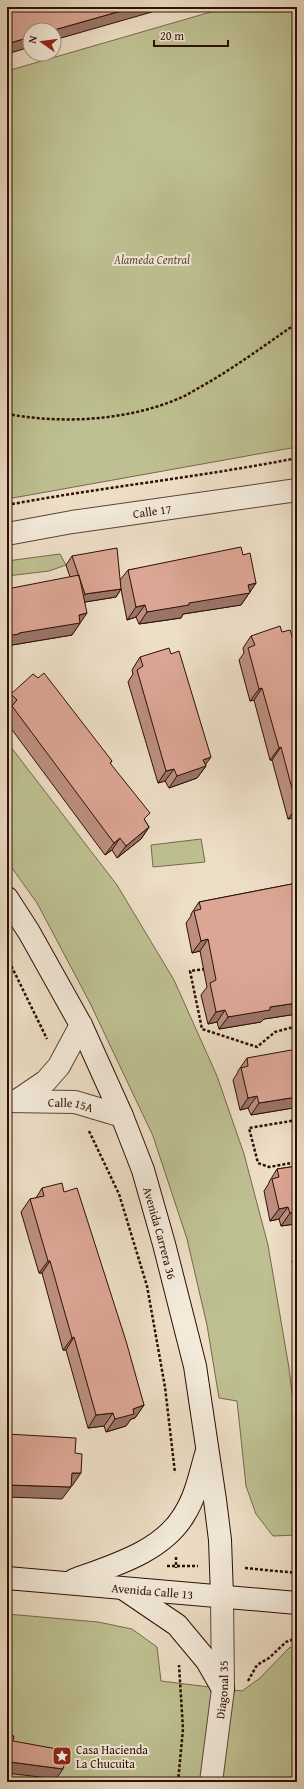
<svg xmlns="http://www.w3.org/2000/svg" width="304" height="1789" font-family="'Gentium Book Plus',serif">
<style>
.green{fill:#bec091;stroke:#76684a}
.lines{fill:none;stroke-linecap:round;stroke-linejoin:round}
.minor-casing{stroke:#5e4334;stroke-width:24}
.tertiary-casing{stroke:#5e4334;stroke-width:24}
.secondary-casing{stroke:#2e0f04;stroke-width:24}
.path{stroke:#2e0f04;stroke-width:2.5;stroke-dasharray:3 2;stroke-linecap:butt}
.minor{stroke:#f3eada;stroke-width:22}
.tertiary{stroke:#f3eada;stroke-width:22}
.secondary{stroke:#f3eada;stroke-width:22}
.wall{fill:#bd8f80;stroke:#2e0f04}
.shaded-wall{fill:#9a7468;stroke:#2e0f04}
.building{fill:#dca695;stroke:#2e0f04}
.labels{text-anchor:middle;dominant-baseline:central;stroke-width:4;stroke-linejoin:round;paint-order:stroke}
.park-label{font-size:12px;font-style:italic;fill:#604d35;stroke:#f3eada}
.street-label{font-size:12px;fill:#2e0f04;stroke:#f3eada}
.poi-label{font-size:12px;fill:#2e0f04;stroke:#f3eada;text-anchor:start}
</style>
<rect width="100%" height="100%" fill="#eddec6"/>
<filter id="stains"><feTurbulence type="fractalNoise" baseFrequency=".005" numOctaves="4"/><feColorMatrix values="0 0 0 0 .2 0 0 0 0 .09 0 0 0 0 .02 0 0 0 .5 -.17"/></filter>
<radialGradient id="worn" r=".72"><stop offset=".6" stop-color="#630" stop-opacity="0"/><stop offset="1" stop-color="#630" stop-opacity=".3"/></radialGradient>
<path class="green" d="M228,7H297V447L7,499V71Z
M60,554L66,565L49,571L7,576V561Z
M7,742L117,885L174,980L217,1076L244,1154L268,1245L289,1368L297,1434V1535L273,1536L256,1514L246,1486L237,1401L219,1398L207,1325L187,1239L153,1136L90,1003L37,903L7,861Z
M201,839L205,862L153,867L151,845Z
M7,1614L98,1622L132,1629L157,1647L161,1681L242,1691L260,1678L289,1648L297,1645V1782H7Z"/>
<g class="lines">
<g class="minor-casing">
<g id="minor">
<path d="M18,1100L46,1081L59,1066L81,1025"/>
<path id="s1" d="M7,1101L75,1102L122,1116"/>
<path id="s2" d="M211,1782L223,1689L222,1596"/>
</g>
</g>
<g class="tertiary-casing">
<g id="tertiary">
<path id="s3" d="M7,534L72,522L297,490"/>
</g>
</g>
<g class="secondary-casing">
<g id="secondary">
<path id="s4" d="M7,898L29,932L81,1025L122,1116L143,1170L164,1244L195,1366L215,1500L220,1540L222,1596"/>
<path id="s5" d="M7,1578L297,1603"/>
<path d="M74,1580C112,1566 162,1552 184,1515C196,1496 200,1475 206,1454"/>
<path d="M124,1589L177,1625L207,1661L223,1689"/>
</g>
</g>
<path class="path" d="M7,414C62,424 127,421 180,398C188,395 196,389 204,385C237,366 265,345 297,323
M7,505C103,487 201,477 297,458
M7,957L47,1039
M205,969L190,971L202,1029L257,1047L275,1032L297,1026
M297,1120L249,1128L258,1163L269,1167L297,1162
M89,1131L119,1194L147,1286L165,1387L175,1473
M176,1557V1568
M167,1566H198
M245,1568L297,1573
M248,1681L257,1665L269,1658L286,1642L297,1638
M178,1782L183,1729L179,1665"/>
<use href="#minor" class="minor"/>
<use href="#tertiary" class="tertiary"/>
<use href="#secondary" class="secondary"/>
</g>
<path class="wall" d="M243,555L256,583L241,605L183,614L181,618L139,624L136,617L127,620L121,589L116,597L85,602L80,623L72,635L12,645L11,646L7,647L70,577L66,565L72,556L120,580L128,570Z
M282,632L297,652V819L296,817L288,819L272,760H270L254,700L250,701L239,660L244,653L243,648L251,636Z
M140,657L206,766L197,778L169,788L165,781L158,783L128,682L133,674L132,670Z
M11,694L112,761L110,764L149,827L141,839L117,858L112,850L105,855L7,723L8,712L7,699Z
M297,883V1014L264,1019L261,1022L219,1029L217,1022L208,1024L201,995L207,987L200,951L192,953L186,923L191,916V914L199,902Z
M247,1058L294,1106L293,1108L251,1115L248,1108L240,1110L233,1080L238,1072V1071Z
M297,1166V1242L295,1224L281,1226L279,1219L270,1221L264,1191L269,1183V1182L277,1169Z
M42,1188L64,1192L144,1405L135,1418L131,1419L126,1426L106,1432L104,1426L88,1428L66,1350H63L42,1273H39L21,1212L30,1199L36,1198Z
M297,1254V1285L292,1261Z"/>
<path class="shaded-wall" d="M135,7H155L152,12L54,40V30Z
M30,37V47L7,54V44Z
M256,583L241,605L183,614L181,618L139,624L147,612L189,603Z
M121,589L116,597L79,603L85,594Z
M145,605L136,617L127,620L136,607Z
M87,613L72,635L12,645L11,646L7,647V636Z
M262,688L254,700L250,701L259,689Z
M281,747L272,760H270L279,748Z
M211,757L204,767L206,766L197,778L169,788L177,776L203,760Z
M174,769L165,781L158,783L166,771Z
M297,807V816L296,817L288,819Z
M149,827L141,839L117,858L126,846Z
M120,838L112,850L105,855L114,843Z
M208,939L200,951L192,953L201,941Z
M297,1003V1014L264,1019L261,1022L219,1029L228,1017L270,1007Z
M225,1010L217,1022L208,1024L216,1012Z
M257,1096L248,1108L240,1110L248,1098Z
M297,1097V1106H294L293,1108L251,1115L259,1103Z
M288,1207L279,1219L270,1221L279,1209Z
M297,1212V1220L295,1224L281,1226L290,1213Z
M48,1261H50L42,1273H39Z
M74,1337L66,1350H63L72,1338Z
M144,1405L135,1418L131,1419L126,1426L106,1432L115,1419L133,1409Z
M113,1413L104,1426L88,1428L96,1415Z
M72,1473H81L72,1486L63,1485Z
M7,1485L71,1487L62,1499L7,1497Z
M10,1762L63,1769L56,1779L7,1773Z"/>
<path class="building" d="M7,7H135L54,30H30V37L7,44Z
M241,547L243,555L250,553L256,583L248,585L250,593L189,603V605L147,612L145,605L136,607L128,570Z
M117,548L121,589L85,594L72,556Z
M79,575L87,613L79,615L80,623L19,633V634L7,636V589Z
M280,626L282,632L290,630L297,652V807L281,747L279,748L262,688L259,689L248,648L255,645L251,636Z
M169,648L171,654L179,651L211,757L203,760L206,766L177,776L174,769L166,771L137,670L143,666L140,657Z
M44,673L112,761L110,763L150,813L144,819L149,827L126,846L120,838L114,843L12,706L17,700L11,694L33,674L38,678Z
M297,883V1003L270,1007V1010L228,1017L225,1010L216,1012L210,983L216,980L208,939L201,941L194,911L201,909L199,902Z
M7,1008L10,1011L7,1014Z
M297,1049V1097L259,1103L257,1096L248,1098L241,1068L248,1066L247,1058Z
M297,1166V1212L290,1213L288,1207L279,1209L272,1179L279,1177L277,1169Z
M62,1183L64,1192L77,1188L126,1341L144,1405L133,1409L134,1414L115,1419L113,1413L96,1415L74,1337L72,1338L50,1261H48L30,1199L44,1196L42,1188Z
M7,1434L76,1438L75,1453L82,1454L81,1473H72L71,1487L7,1485Z
M7,1735L14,1736L13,1741L68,1751L63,1769L10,1762L8,1773H7Z"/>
<defs>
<g id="sight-square" transform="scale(1)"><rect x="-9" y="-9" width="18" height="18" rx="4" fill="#8f2418" stroke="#f3eada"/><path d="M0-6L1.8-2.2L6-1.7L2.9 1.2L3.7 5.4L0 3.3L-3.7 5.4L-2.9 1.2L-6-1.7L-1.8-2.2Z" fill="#fff"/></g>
</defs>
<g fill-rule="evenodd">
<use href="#sight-square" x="62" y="1756"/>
</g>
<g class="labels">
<g class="park-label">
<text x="152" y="259">Alameda Central</text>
</g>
<g class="street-label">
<text stroke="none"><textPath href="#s3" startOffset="147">Calle 17</textPath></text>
<text stroke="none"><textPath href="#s1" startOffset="64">Calle 15A</textPath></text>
<text stroke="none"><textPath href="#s4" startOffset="370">Avenida Carrera 36</textPath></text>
<text stroke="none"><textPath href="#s5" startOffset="146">Avenida Calle 13</textPath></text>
<text stroke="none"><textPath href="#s2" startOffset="93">Diagonal 35</textPath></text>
</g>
<g class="poi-label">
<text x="76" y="1749">Casa Hacienda<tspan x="76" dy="14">La Chucuita</tspan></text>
</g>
</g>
<rect width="304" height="1789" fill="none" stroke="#eddec6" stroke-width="24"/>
<rect x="8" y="8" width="288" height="1773" fill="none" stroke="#2e0f04" stroke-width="2"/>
<rect x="12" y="12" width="280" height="1765" fill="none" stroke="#2e0f04"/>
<g transform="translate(42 42) rotate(284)"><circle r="19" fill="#f3eada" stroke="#a49284"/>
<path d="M0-3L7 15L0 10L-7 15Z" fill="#8f2418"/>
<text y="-6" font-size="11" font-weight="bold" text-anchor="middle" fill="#2e0f04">N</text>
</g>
<path d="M154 40v6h74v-6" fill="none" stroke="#2e0f04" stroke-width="2"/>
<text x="160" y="40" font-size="12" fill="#2e0f04" stroke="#f3eada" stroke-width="3" paint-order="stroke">20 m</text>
<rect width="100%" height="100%" filter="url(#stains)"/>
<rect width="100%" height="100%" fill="url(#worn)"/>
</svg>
